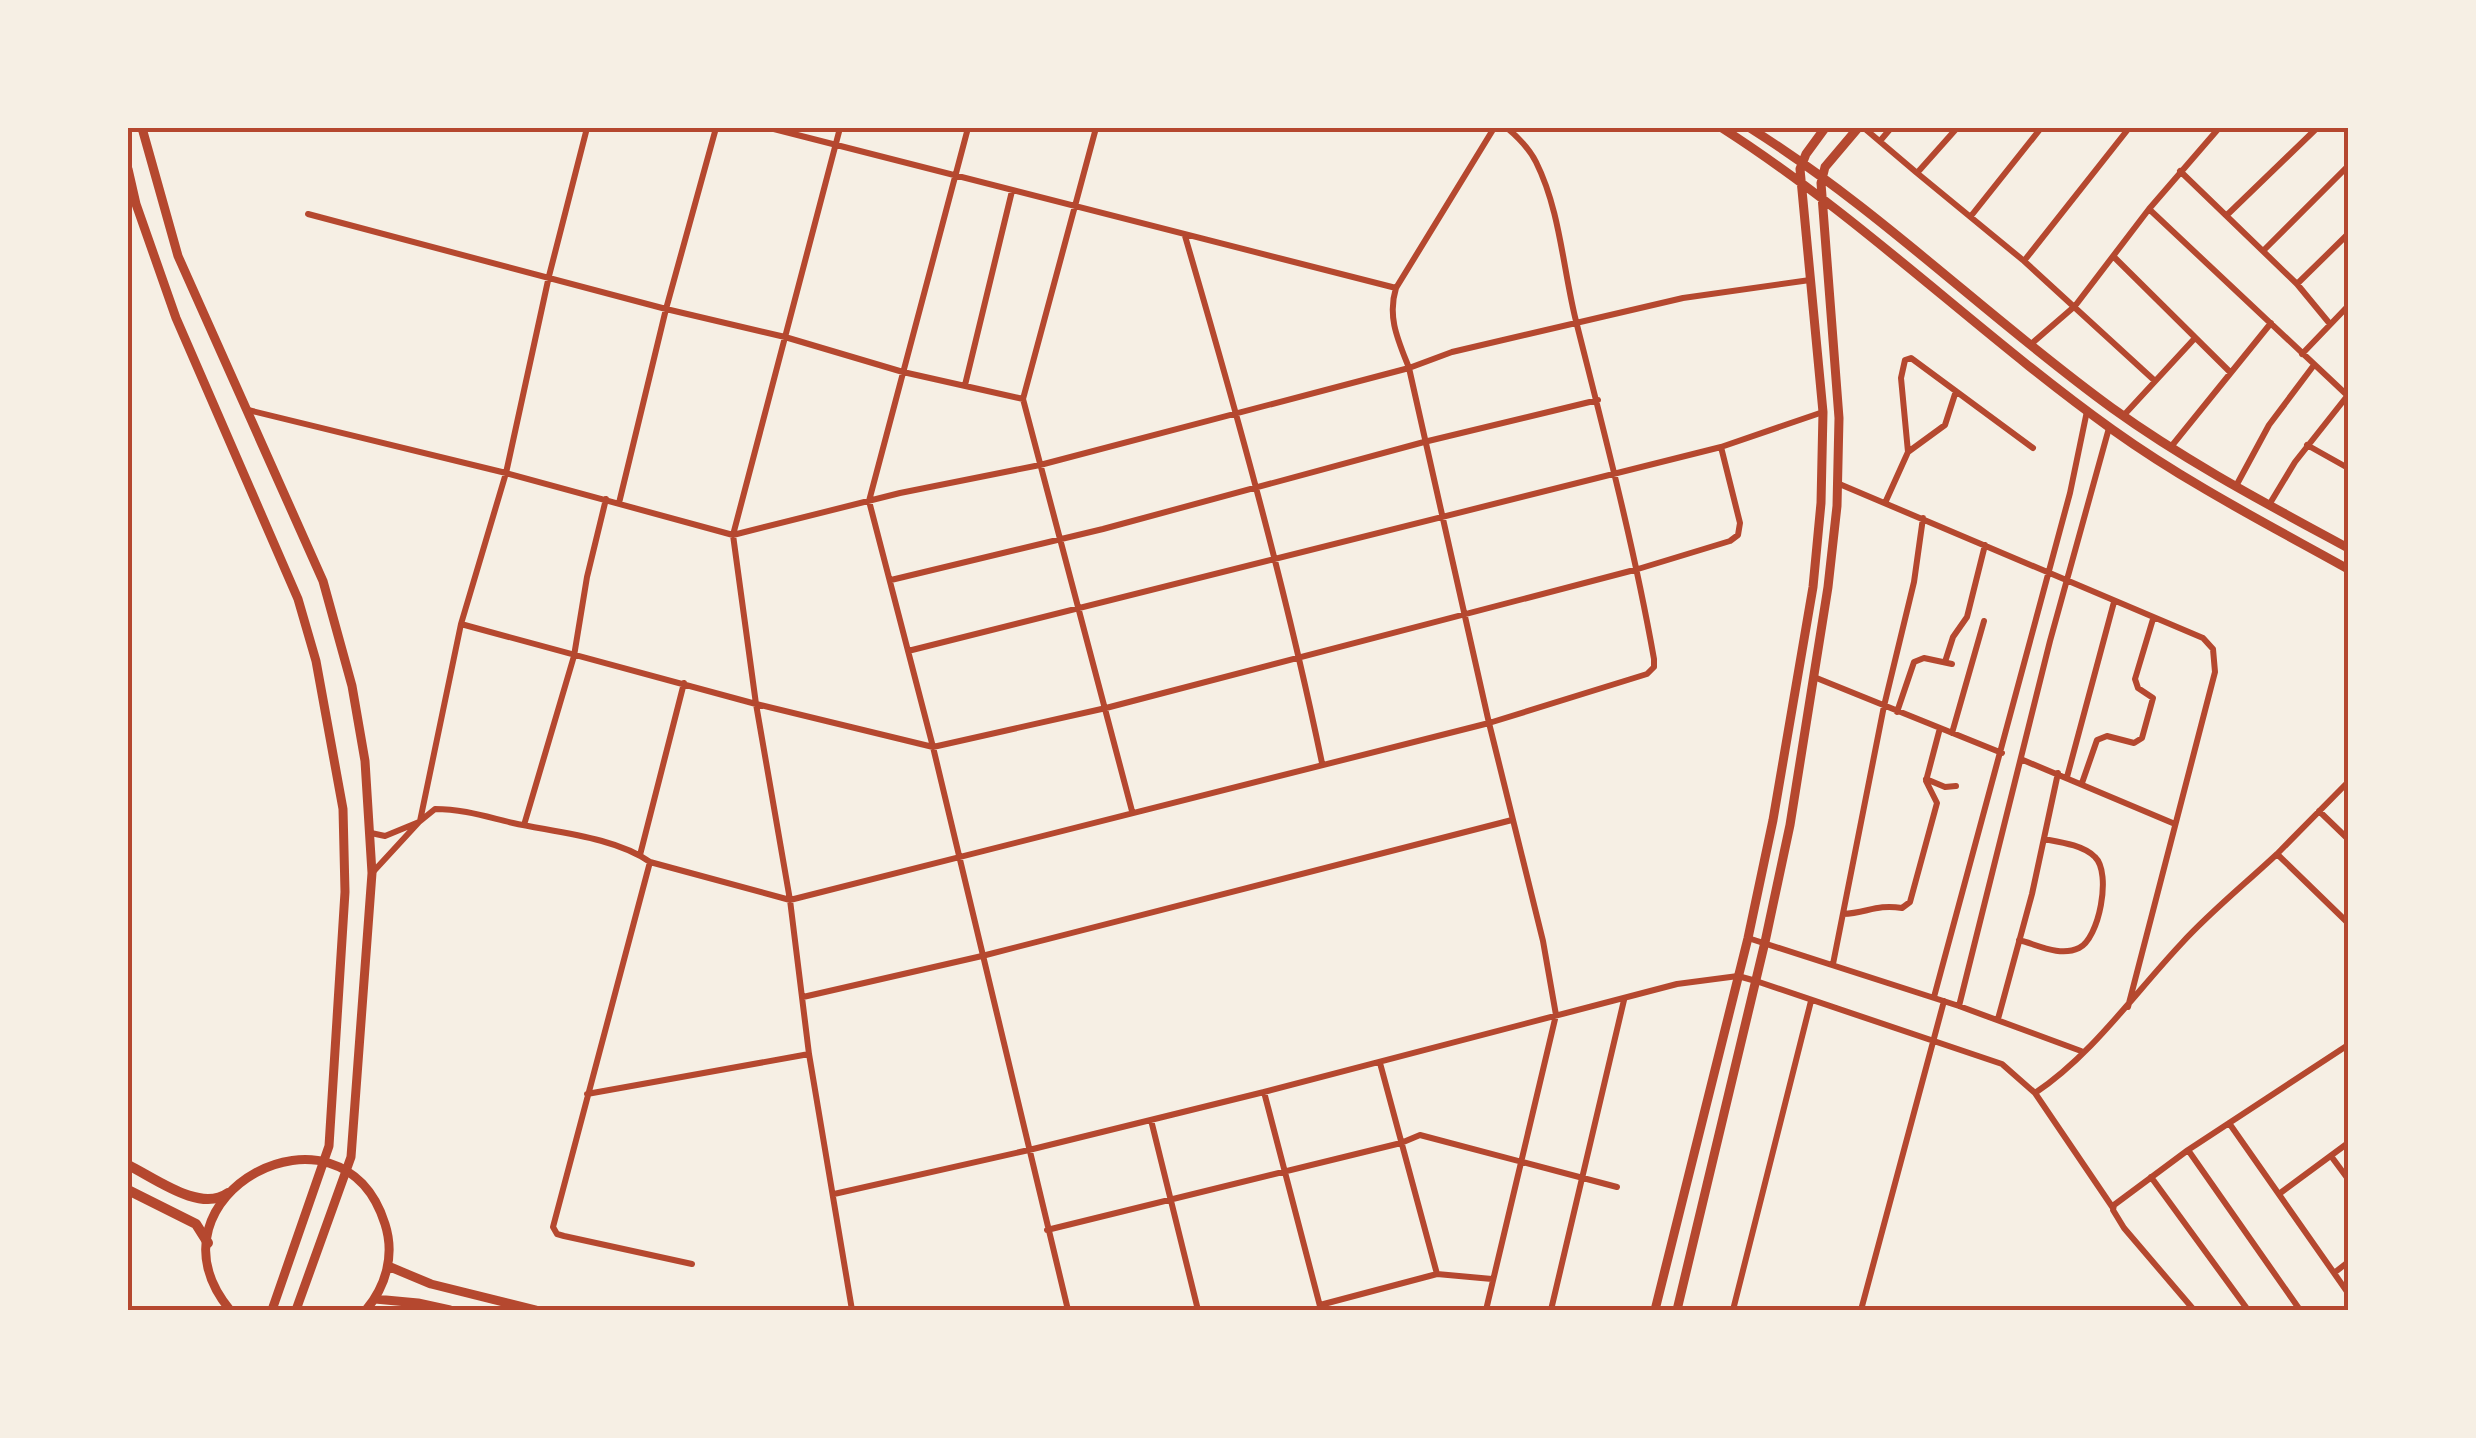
<svg xmlns="http://www.w3.org/2000/svg" width="2476" height="1438" font-family="Inter,sans-serif">
<style>
.lines{fill:none;stroke-linecap:round;stroke-linejoin:round}
.minor{stroke:#b5482f;stroke-width:6}
.secondary{stroke:#b5482f;stroke-width:9}
.trunk{stroke:#b5482f;stroke-width:10}
.neatline{fill:none;stroke:#b5482f;stroke-width:4}
</style>
<rect width="100%" height="100%" fill="#f6efe4"/>
<g class="lines">
<path class="minor" d="M770,128L1396,288
M840,128L733,535L756,704L790,900L809,1054L852,1310
M968,128L869,501L933,747L1068,1310
M1096,128L1023,399L1132,811
M1864,128L1917,173
M1957,128L1917,173L2024,261L2155,381
M1880,141L1891,128
M2180,171L2297,284L2330,324
M2149,209L2348,396
M308,214L666,309L785,337L903,372L1023,399
M2228,214L2317,128
M1971,216L2041,128
M1185,236C1236,410 1285,585 1322,763
M2264,250L2348,166
M2114,257L2230,372
M2024,261L2129,128
M2297,284L2348,234
M2030,345L2075,306L2149,209L2219,128
M2302,354L2348,306
M965,385L1012,191
M248,410L506,473L733,535L900,493L1040,465L1409,368L1452,352L1683,298L1810,280
M2124,415L2195,338
M2307,445L2348,468
M2170,448L2271,323
M1908,452L1901,378L1905,360L1911,358L2033,448
M1837,483L2203,638L2213,649L2215,672L2128,1007
M2236,486L2269,425L2314,365
M619,503L666,309L716,128
M1885,503L1908,452L1945,425L1956,391
M2269,505L2295,462L2348,395
M891,580L1103,529L1424,442L1598,400
M461,624L756,704L933,747L1106,708L1638,569L1730,541L1738,535L1740,523L1721,447
M908,651L1721,447L1823,412
M1945,662L1953,637L1967,617L1985,545
M1814,677L2002,753
M1897,712L1914,662L1924,658L1952,664
M1952,733L1984,621
M2023,760L2175,824
M2067,777L2114,602
M1926,779L1945,787L1956,786
M2348,782L2277,854L2348,923
M2082,783L2097,740L2107,736L2134,743L2142,738L2153,698L2138,688L2135,679L2153,619
M2319,811L2348,839
M420,821L461,624L506,473L549,276L587,128
M419,822L435,809C463,809 487,817 513,823C554,832 615,837 650,862L790,900L1489,723L1647,674L1654,667V659C1634,546 1605,436 1577,325C1563,272 1561,212 1536,162C1529,148 1519,138 1507,128
M524,825L574,656L587,577L606,499
M371,833L385,836L419,822L373,872
M640,855L684,683
M650,862L553,1227L557,1234L564,1236L692,1264
M1843,914C1867,913 1876,904 1902,908L1910,902L1937,803L1926,781L1940,728
M1748,938L1959,1006L2081,1051
M2019,940C2038,945 2060,957 2079,948C2099,939 2112,873 2095,857C2083,845 2060,842 2044,839
M1833,964L1884,706L1914,582L1923,518
M803,997L982,956L1512,820
M1934,997L2070,493L2087,411
M1959,1006L2050,641L2109,428
M1998,1019L2032,894L2058,773
M1380,1063L1437,1274
M1264,1092L1321,1310
M2035,1093C2092,1055 2134,994 2181,944C2210,912 2245,884 2277,854
M587,1094L809,1054
M1151,1120L1198,1310
M2229,1123L2348,1293
M2188,1150L2300,1310
M2331,1156L2348,1179
M2151,1177L2248,1310
M834,1194L1029,1150L1264,1092L1677,984L1738,976L1756,981L2002,1064L2035,1093L2113,1208
M2279,1194L2348,1143
M1047,1230L1401,1143L1420,1135L1617,1187
M2334,1273L2348,1262
M1320,1305L1437,1274L1492,1279
M1486,1310L1556,1015L1543,941L1489,723L1409,368C1398,340 1387,317 1396,288L1494,128
M1551,1310L1624,1000
M1733,1310L1811,1001
M1861,1310L1944,1001
M2194,1310L2124,1228L2113,1210L2114,1205L2188,1150L2348,1045"/>
<path class="secondary" d="M142,128L178,256L323,581L352,686L365,761L372,873L351,1157L296,1310
M1722,128C1861,217 1979,334 2113,430C2187,483 2269,525 2348,569
M1750,128C1880,210 1988,318 2112,408C2187,462 2267,504 2348,548
M128,169L136,204L176,318L298,599L316,661L343,809L345,892L329,1146L272,1310
M388,1266L431,1284L536,1310
M375,1299L418,1303L450,1310
M230,1310C136,1196 342,1086 385,1224C395,1255 386,1286 366,1310
M1655,1310L1748,938L1773,820L1813,587L1821,503L1823,412L1800,169L1806,154L1825,128
M1677,1310L1765,942L1790,825L1828,587L1837,506L1839,418L1821,183L1825,167L1858,128"/>
<path class="trunk" d="M128,1165C155,1178 200,1213 228,1193
M128,1190L196,1224L208,1243"/>
</g>
<rect width="2476" height="1438" fill="none" stroke="#f6efe4" stroke-width="260"/>
<rect x="130" y="130" width="2216" height="1178" class="neatline"/>
</svg>
